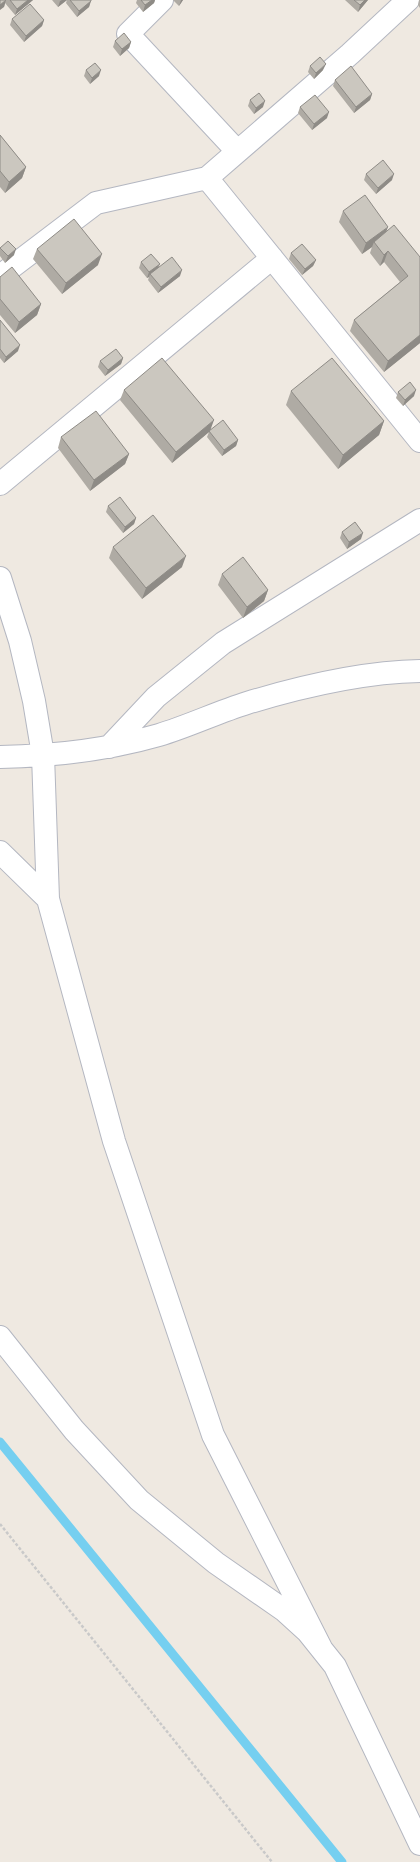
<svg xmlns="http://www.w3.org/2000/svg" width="420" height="1862" font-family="'Archivo Narrow',sans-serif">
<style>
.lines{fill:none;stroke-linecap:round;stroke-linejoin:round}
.stream{stroke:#75cff0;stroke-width:9}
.street-casing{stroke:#b4b7c1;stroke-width:24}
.path{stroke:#c9c9c9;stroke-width:2.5;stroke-dasharray:3 2;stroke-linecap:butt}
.street{stroke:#fff;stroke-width:22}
.wall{fill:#afaba4}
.shaded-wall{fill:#8e8b86}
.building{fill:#cbc7bf;stroke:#8e8b86}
</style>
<rect width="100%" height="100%" fill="#efe9e1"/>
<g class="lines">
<path class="stream" d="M0,1442L342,1862"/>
<g class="street-casing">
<path id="street" d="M162,0L128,34L237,151
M207,178L420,441
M0,276L96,203L207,178L350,54L408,0
M0,484L272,258
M0,578L20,641L34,701L43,755L48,899L114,1141L213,1435L321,1648
M109,747L156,697L223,643L420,520
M0,757C54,756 107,750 159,735C189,726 218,712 247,703C303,686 362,672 420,671
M0,852L48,899
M0,1337L74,1430L139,1500L216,1563L285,1611L307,1631L335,1666L420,1844"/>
</g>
<path class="path" d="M0,1524L272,1862"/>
<use href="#street" class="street"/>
</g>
<path class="wall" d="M0,0H33L15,15L5,3L4,7Z
M52,0H91L89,7L77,17L66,3L67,0L58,7Z
M137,0H155L154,3L143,12L136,3Z
M173,0H183L179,6Z
M345,0H368L358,12Z
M419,0H420V8L418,5Z
M12,19L44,20L42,26L24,42L10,25Z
M115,41L131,42L129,48L120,56L113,47Z
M310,66L323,70L314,79L308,72Z
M86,70L99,76L90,84L84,76Z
M335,80L372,94L370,100L354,113L333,86Z
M250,100L263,107L254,114L248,106Z
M300,107L327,118L312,130L298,113Z
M0,135L26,167L22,178L5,193L0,187Z
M366,174L392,180L376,194L364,180Z
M343,211L386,232L420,257V343L384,372L350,331L354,320L400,282L384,262L380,266L370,253L372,247L362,254L339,222Z
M0,248L14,255L5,263L0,256Z
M37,249L98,265L62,294L33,259Z
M291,253L316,260L313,266L302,275L289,259Z
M141,262L158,268L180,276L158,293L148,280L149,277L147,278L139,268Z
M0,277L41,304L37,315L15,333L0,315Z
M0,320L18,351L4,363L0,358Z
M123,358L121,364L105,376L98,367L100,361Z
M124,390L211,429L238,440L236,446L222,456L207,437L209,432L172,463L120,400Z
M291,391L384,421L379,435L338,469L286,405Z
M398,392L414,396L403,406L396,398Z
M61,437L129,454L125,464L90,491L58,448Z
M108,506L136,518L134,524L123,533L106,512Z
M342,532L361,539L347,549L340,538Z
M113,547L182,567L142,599L109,558Z
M222,574L268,590L264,601L243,618L218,585Z"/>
<path class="shaded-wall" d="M6,0L4,7L0,10V5Z
M28,0H33L15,15L17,9Z
M62,0H67L58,7L60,1Z
M152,0H155L154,3L143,12L145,5Z
M181,0H183L179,6Z
M365,0H368L358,12L360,5Z
M91,1L89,7L77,17L79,11Z
M44,20L42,26L24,42L26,36Z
M131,42L129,48L120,56L122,49Z
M326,64L323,70L314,79L316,73Z
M101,70L99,76L90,84L92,78Z
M372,94L370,100L354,113L356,107Z
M265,101L263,107L254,114L256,108Z
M329,112L327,118L312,130L314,124Z
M26,167L22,178L5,193L9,182Z
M394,174L392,180L376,194L378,188Z
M388,227L384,238L374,242L372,247L362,254L366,243Z
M16,249L14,255L5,263L8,256Z
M388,251L384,262L380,266L384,255Z
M102,254L98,265L62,294L66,283Z
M316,260L313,266L302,275L305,269Z
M160,264L157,270L150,274L149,277L147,278L149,272Z
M182,270L180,276L158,293L161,287Z
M41,304L37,315L15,333L19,322Z
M420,335V343L384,372L388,361Z
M20,345L18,351L4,363L6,357Z
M123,358L121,364L105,376L108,370Z
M416,390L414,396L403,406L405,400Z
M214,420L210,431H209V432L172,463L176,452Z
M384,421L379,435L338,469L343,455Z
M238,440L236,446L222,456L224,450Z
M129,454L125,464L90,491L94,480Z
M136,518L134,524L123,533L125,527Z
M363,533L361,539L347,549L349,542Z
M186,556L182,567L142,599L146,588Z
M268,590L264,601L243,618L247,607Z"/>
<path class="building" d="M0,0H6L0,5Z
M10,0H28L17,9Z
M70,0H91V1L79,11Z
M141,0H152L145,5Z
M354,0H365L360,5Z
M30,4L44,20L26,36L12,19Z
M124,33L131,42L122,49L115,41Z
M320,57L326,64L316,73L310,66Z
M95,63L101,70L92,78L86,70Z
M351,66L372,94L356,107L335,80Z
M259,93L265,101L256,108L250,100Z
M315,95L329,112L314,124L300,107Z
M0,135L26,167L9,182L0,171Z
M383,160L394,174L378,188L366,174Z
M365,195L388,227L366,243L343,211Z
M74,219L102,254L66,283L37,249Z
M394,225L420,257V335L388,361L354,320L408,276L388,251L384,255L374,242Z
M8,241L16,249L8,256L0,248Z
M302,244L316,260L305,269L291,253Z
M151,254L160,264L149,272L141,262Z
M172,257L182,270L161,287L150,274Z
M12,267L41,304L19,322L0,299V277Z
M0,320L20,345L6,357L0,349Z
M116,349L123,358L108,370L100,361Z
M162,358L214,420L176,452L124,390Z
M332,358L384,421L343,455L291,391Z
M410,382L416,390L405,400L398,392Z
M96,411L129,454L94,480L61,437Z
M223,420L238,440L224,450L209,431Z
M120,497L136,518L125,527L108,506Z
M153,515L186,556L146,588L113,547Z
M355,522L363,533L349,542L342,532Z
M243,557L268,590L247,607L222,574Z"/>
</svg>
